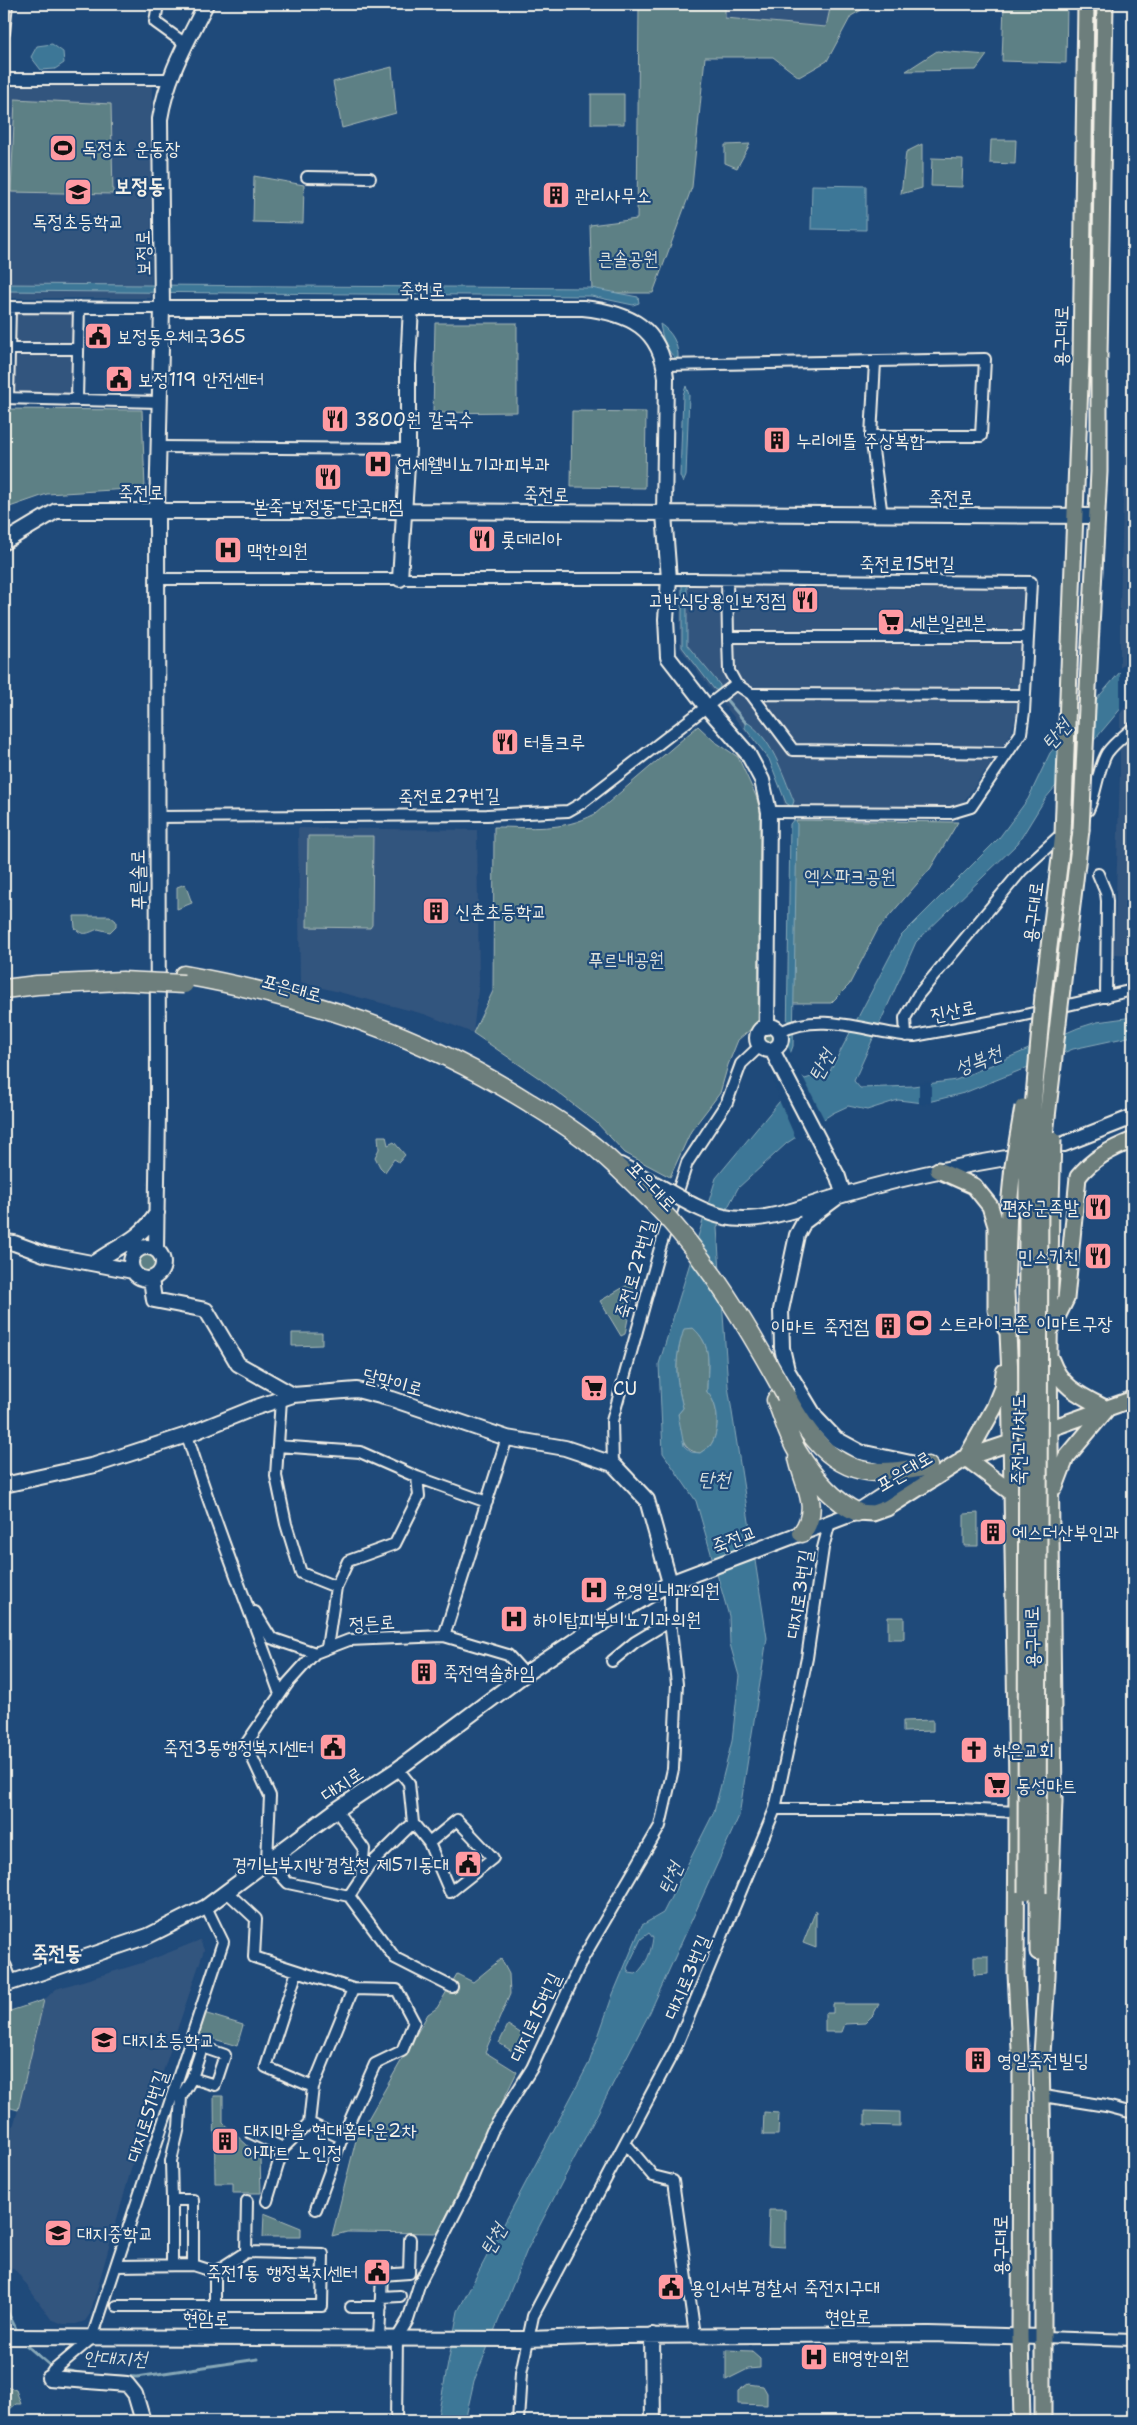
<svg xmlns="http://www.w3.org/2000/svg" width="1137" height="2425" font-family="'Shantell Sans','Poor Story',sans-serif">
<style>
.built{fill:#33547e}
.green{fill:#5d8085;stroke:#a8b8b6}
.water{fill:#3e7797;stroke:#87a8b7;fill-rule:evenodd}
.pier{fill:#1f4a7a}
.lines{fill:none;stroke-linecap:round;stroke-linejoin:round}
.stream{stroke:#87a8b7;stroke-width:3}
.street-casing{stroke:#f4f1e8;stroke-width:14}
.secondary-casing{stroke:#f4f1e8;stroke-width:18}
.primary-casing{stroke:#f4f1e8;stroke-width:19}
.highway-casing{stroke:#f4f1e8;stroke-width:21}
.street{stroke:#1f4a7a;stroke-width:10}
.secondary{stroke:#1f4a7a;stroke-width:14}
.primary{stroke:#6d7e7c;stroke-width:15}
.highway{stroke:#6d7e7c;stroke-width:18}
.secondary-bridge-casing{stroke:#f4f1e8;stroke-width:18;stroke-linecap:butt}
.primary-bridge-casing{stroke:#f4f1e8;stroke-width:19;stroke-linecap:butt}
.highway-bridge-casing{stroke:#f4f1e8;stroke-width:21;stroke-linecap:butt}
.secondary-bridge{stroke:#1f4a7a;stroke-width:14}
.primary-bridge{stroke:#6d7e7c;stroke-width:15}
.highway-bridge{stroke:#6d7e7c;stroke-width:18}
.labels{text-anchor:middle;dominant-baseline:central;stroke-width:4.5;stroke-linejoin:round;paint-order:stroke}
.poi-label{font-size:19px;fill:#f4f1e8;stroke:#1f4a7a;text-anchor:start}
.street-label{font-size:19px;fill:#f4f1e8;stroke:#1f4a7a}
.park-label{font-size:19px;fill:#dde0d9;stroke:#1f4a7a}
.water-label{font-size:20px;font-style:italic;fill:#d9dfdc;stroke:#1f4a7a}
.quarter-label{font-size:21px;font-weight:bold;fill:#f4f1e8;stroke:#1f4a7a}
</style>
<rect width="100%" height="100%" fill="#1f4a7a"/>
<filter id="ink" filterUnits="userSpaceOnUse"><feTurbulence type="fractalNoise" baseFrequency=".02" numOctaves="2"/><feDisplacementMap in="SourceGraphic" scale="10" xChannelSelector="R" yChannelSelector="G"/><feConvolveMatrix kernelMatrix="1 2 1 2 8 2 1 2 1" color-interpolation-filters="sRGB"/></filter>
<g filter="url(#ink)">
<path class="built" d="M725,4H831L826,27L724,18Z
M4,85L152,86L151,298H4Z
M1133,155V955L1114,954L1120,773V607Z
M11,308L78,309L76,398L9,396Z
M680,583L1024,584L1017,712L1012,732L963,803L947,810L916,811L784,806L781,783L770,761L714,693L680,648Z
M298,828L477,830L479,982L473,1033L424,1014L300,982Z
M200,1940L204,1950L136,2152L90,2314L85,2321L76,2324H63L51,2319L17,2272L4,2262V2157L18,2110L44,2000L56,1989L145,1962Z"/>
<path class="green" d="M639,4H725V18L826,27L831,4H872L851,16L827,61L799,77L773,57H705L692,187L653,293H592L590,225L637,219Z
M1004,4H1067L1066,63L1002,61Z
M937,51L987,55L976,70L906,71Z
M392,67L396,113L342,128L333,82Z
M591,94H624V124H591Z
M15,99L111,104L113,194L11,192Z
M991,140H1016L1015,164L990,163Z
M750,144L737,168L725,163V145Z
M922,144V188L901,194L906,152Z
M932,158L963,159L962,187L931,186Z
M254,176L304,185L303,223L253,222Z
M435,323H517V412L433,413Z
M4,409L142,410L145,488L47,494L4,509Z
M572,411L646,412L645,488L571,487Z
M698,726L714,741L738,757L756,796L760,809L758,1023L738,1040L728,1065L720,1093L691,1131L670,1177L625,1153L596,1122L539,1078L473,1033L493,991L494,827C531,827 561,832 595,814Z
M796,820L958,822L930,869L878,929L849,985L831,1003H792Z
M308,836H373L372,925L370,928L307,927Z
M185,884L192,903L177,909V887Z
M74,916H110L116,921V926L110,932L98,929C88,933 83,937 75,928Z
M763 1038a6 6 0 1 1 12 0a6 6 0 1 1-12 0Z
M378,1136H386L388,1145L394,1142L405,1155L399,1162L394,1159L385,1172L380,1167L375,1157L379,1149Z
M139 1263a9 9 0 1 1 18 0a9 9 0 1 1-18 0Z
M636,1280L638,1284L631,1303L625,1334L621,1336L600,1301Z
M684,1328H693C714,1346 707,1366 707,1392C719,1404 721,1431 710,1446C707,1448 703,1451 700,1453C680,1451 680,1431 678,1414L683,1408C675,1375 674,1361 684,1328Z
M292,1333H322V1345L292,1346Z
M978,1513V1546H964V1514Z
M888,1617H904V1639H888Z
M933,1720V1731L903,1732V1721Z
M816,1910V1948L803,1943Z
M974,1956H988V1974L974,1975Z
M501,1959L509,1974L510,1994L485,2052L517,2072L438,2233L347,2232L332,2236L356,2140L428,2014L437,2008L457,1974L473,1982Z
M44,2000L18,2110L4,2106V2013Z
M833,2004H879L873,2015L865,2023L845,2024L842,2032H825V2013H833Z
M204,2013L243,2025L237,2046L198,2034Z
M508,2025L525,2036L515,2053L499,2043Z
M214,2096H223V2123L260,2157L261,2193H233V2183H215Z
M865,2111L900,2112V2126L865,2125Z
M764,2112L779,2113L778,2135H763Z
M769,2210H785V2247L768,2246Z
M264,2213L301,2228V2237H263Z
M726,2350L752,2351L760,2358V2368L748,2369L726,2380Z
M748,2384L763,2386L767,2393V2405L738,2404V2391Z
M4,2386L16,2390L21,2404H16L4,2414Z"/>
<path class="water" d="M52,44L63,52L64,63L55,69L41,70L31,57L37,46Z
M812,185L866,186V230L811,229Z
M4,284L591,288L638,297L639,303L633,305L591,296L4,291Z
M660,324C672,332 679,344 678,360C666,352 662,337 660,324Z
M686,386L689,395L686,476L683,483L680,476L683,395Z
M685,581L687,585V645L720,685V692L714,689L682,647V585Z
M1133,657V694L1045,799L1018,843L916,942L854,1081L860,1088L913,1086L956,1080L1078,1028L1097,1022L1133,1017V1036L1073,1049L964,1093L924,1103L898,1100L867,1110L848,1106L833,1113L787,1143L738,1188L717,1228L728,1386L767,1638L739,1816L650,2012L527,2250L474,2381L465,2421H437L458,2311L589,2063L613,1994L642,1925L663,1913L714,1812L732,1741L739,1676L730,1644L729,1616L696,1501L663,1453L659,1364L716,1178L784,1096L772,1064L787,1043L790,824L794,819L797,824L793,1046L787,1062L805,1079L830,1071L900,937L999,838L1028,799L1050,753ZM693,1328C714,1346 707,1366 707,1392C719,1404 721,1431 710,1446C707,1448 703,1451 700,1453L691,1452L684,1446L678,1414L683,1408C675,1375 674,1361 684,1329ZM649,1933L653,1938C651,1952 647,1964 636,1974L629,1973L627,1968L641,1939Z
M745,721C772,737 782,773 794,801L792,807L786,803L769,759L745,728Z"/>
<path class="pier" d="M1133,655V698L1120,714V668Z
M788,1047L792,1055L789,1061L800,1071L825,1121L796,1139L778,1098L781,1096L776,1088L771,1068Z
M931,1081V1103L919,1105V1083Z"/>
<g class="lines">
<path class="stream" d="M724,697L746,723
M4,2305L18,2333
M24,2343L53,2368
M59,2369L85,2374
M101,2375L137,2377L258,2359"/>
<g class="street-casing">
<path id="street" d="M158,4L155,22L184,43
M4,33L7,4
M4,79H170
M307,177L370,178
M4,307L162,308
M9,349H78
M875,362L871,436L882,516
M665,365L985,359L981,436H871
M4,398L158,402
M8,398L10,307
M77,399L79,307
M160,447L408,449
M158,579H692L1031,582L1024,712L1021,733L971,807L951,813L769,812
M727,580L728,637
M736,684L729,671L728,637H1028
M751,694L793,750L1007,753
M156,817L487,815L568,811L582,803L736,684L751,694L1024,695
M1098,874L1106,893L1107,901L1106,997
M780,1032C824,1010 869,1034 914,1036L1016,1017L1133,990
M906,1036L905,1018L918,995L1022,870L1088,810C1097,792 1097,770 1107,753C1114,743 1124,736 1133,728
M281,1399L276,1476L286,1524L301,1573L336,1587L327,1648
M187,1435C214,1523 249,1608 280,1694
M278,1446L360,1452L417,1477L419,1496L395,1544L348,1561L336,1587
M613,1464L612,1421L660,1248L687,1163L727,1102L741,1064L760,1046
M417,1477L487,1502
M255,1612L271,1638L315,1653
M444,1636L507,1438
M612,1661L635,1642L670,1621
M398,1769L409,1783L413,1823L369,1866L349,1896L288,1883L267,1860L270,1796L246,1744L288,1683L315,1653L349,1640L444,1636L508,1655L525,1674
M775,1809H961L1016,1812
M336,1810L364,1849L361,1878
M413,1823L429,1843L450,1892L493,1858L457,1820L429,1843
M227,1892L256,1919L254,1957L353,1989L313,2087L266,2067L297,1971
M349,1896L395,1958L452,1987
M1043,2096L1106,2106L1133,2113
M309,2123L342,2138L316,2209
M251,2133L283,2148
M342,2138L375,2064L402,2051L414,2022L397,1990L353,1989
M626,2144L653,2176L673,2181L695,2335
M172,2200L171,2161L179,2127L181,2097L192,2078L202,2047L225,2055L215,2085L192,2078
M267,2201L283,2148L309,2123L313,2087
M246,2252L247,2201
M172,2265V2200H193V2265
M116,2266L193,2265L215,2272V2337
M381,2297L400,2296
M117,2306H322L323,2254L246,2252L215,2272
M351,2307H381
M1043,2337L1133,2340
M379,2338L382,2275L409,2273L410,2239
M49,2378L53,2371L92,2338L223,1942L206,1907
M396,2421L397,2338L408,2320L420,2282L468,2188L492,2131L532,2068L583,1958L660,1826L673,1769L677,1684L670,1621V1583
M518,2421L521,2373L533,2316L676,2047L775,1809L807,1658L823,1548L830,1522"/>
</g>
<g class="secondary-casing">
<path id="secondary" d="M162,308H583C629,313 661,327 666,378L664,514L669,579L666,619L668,657L706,706L748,754L762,780L769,812L767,1027
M4,542L56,511H405L1096,516
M400,579L408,449V365L411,307
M757 1038a12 12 0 1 1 24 0a12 12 0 1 1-24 0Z
M772,1050L838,1177L843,1193
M1064,1144L1133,1117
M620,1165L657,1185
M843,1193L804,1222L797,1235L781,1310L782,1348L787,1370L816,1418L836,1439L860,1452L920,1465
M798,1209C866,1186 935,1170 1006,1158
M4,1242L14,1243L44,1254L133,1271
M131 1263a16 16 0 1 1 32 0a16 16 0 1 1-32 0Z
M156,1249L158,1112L157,511L162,308L160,119C167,75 187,42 206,4
M94,1263C120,1244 138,1242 157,1213
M151,1279L154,1300L206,1310L238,1364L293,1395
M4,1485L95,1465L187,1435L254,1408L293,1395L357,1390L392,1399L507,1438L565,1448L613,1464L647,1500L670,1583
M4,1967L10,1983
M4,1985L148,1936L206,1907L336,1810L398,1769L525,1674L586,1633L670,1583L857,1512L925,1468
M652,2335L653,2421
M4,2337L527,2339L620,2336L929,2334L1043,2337
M49,2378L127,2384L135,2394L143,2421"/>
</g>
<g class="primary-casing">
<path id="primary" d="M1090,647L1099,472V357L1105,4
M1069,669L1081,357L1086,4
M1062,989L1081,830
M1043,995L1063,834
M938,1170L974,1186L990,1206L996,1226V1310L1005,1328
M1009,1207L1006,1292L1010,1375L1017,1784L1016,1974L1021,2068
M1051,1329L1066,1299L1078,1177C1093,1158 1111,1149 1133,1140
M1051,1360C1061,1388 1082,1396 1107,1409L1066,1458L1055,1487
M1043,1431L1133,1399
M966,1458L1012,1493
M962,1459L1019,1440
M857,1512L873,1513L887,1508L966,1458L994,1408L1002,1388L1004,1372
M1038,1952V1893
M1021,2058L1020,2336L1022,2421
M1041,2060L1043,2147V2421
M1041,2070L1047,1976L1054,1801L1049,1353L1051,1203"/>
</g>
<g class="highway-casing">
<path id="highway" d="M184,975C311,998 421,1034 530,1103C550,1115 569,1127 587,1141C610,1158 630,1180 651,1200
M4,989L37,985L122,981
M786,1396C806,1432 831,1471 877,1472C894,1473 912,1469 928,1466
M776,1400C783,1416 788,1437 797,1451C812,1475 832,1500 857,1512
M798,1458C804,1487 821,1506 802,1533"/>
</g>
<use href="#street" class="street"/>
<use href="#secondary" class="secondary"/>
<use href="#primary" class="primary"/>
<use href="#highway" class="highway"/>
<g class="secondary-bridge-casing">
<path id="secondary-bridge" d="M657,1185C714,1218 731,1229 798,1209"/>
</g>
<g class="primary-bridge-casing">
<path id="primary-bridge" d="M1081,830L1090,647
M1063,834L1069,669
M1051,1203L1053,1140
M1009,1207L1013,1166L1023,1107
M1026,1892L1027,1175L1043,995
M1038,1893L1040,1177L1062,989"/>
</g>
<g class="highway-bridge-casing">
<path id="highway-bridge" d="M122,981L184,984
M651,1200C707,1257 748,1327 786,1396"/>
</g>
<use href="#secondary-bridge" class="secondary-bridge"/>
<use href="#primary-bridge" class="primary-bridge"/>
<use href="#highway-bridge" class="highway-bridge"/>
</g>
</g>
<defs>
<g id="stadium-square" transform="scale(1.4375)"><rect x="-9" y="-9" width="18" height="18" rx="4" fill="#ff9aa2" stroke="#1f4a7a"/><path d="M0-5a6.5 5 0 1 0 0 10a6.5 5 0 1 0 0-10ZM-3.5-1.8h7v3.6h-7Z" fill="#111"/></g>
<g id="school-square" transform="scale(1.4375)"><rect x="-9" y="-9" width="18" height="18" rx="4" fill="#ff9aa2" stroke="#1f4a7a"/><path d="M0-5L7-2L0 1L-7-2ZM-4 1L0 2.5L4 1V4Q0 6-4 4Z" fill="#111"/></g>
<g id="building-square" transform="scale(1.4375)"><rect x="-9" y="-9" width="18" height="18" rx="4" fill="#ff9aa2" stroke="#1f4a7a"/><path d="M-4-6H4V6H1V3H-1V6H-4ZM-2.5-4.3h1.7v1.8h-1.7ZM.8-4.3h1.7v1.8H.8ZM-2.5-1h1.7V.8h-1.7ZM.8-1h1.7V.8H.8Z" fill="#111"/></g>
<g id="civic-square" transform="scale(1.4375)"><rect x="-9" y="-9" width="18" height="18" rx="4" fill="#ff9aa2" stroke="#1f4a7a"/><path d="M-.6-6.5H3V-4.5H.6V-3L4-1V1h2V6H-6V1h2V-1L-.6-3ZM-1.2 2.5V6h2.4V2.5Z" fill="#111"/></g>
<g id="restaurant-square" transform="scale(1.4375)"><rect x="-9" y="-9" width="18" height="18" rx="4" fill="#ff9aa2" stroke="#1f4a7a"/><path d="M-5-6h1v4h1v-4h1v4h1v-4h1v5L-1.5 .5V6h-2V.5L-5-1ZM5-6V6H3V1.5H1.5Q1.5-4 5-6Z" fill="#111"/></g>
<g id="hospital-square" transform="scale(1.4375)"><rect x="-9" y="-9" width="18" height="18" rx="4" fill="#ff9aa2" stroke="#1f4a7a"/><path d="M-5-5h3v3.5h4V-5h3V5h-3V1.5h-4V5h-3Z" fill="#111"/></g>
<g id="supermarket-square" transform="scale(1.4375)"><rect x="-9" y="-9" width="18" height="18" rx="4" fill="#ff9aa2" stroke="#1f4a7a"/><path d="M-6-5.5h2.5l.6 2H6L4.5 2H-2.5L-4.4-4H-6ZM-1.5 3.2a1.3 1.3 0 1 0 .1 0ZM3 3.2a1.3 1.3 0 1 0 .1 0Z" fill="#111"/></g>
<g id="church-square" transform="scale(1.4375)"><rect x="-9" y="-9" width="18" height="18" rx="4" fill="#ff9aa2" stroke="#1f4a7a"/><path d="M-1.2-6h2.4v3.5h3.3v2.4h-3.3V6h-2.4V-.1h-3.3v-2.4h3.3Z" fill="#111"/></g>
</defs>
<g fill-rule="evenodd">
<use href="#stadium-square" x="63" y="148"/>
<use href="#school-square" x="78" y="192"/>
<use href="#building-square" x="556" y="195"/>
<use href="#civic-square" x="98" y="336"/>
<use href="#civic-square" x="119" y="379"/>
<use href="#restaurant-square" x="335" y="419"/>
<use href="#building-square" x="777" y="440"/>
<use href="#hospital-square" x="378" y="464"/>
<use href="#restaurant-square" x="328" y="477"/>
<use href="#restaurant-square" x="482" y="539"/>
<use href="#hospital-square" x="228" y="550"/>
<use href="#restaurant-square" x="805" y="600"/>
<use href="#supermarket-square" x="891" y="622"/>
<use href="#restaurant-square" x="505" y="742"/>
<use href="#building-square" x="436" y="911"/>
<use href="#restaurant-square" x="1098" y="1207"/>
<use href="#restaurant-square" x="1098" y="1256"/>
<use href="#stadium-square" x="919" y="1323"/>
<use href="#building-square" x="888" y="1326"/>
<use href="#supermarket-square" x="594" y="1388"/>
<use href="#building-square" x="993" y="1532"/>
<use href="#hospital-square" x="594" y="1590"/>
<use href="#hospital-square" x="514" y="1619"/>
<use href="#building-square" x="424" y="1672"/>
<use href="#civic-square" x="333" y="1747"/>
<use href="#church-square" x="974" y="1750"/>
<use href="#supermarket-square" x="997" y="1785"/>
<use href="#civic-square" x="468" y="1864"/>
<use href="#school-square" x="104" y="2040"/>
<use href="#building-square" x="978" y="2060"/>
<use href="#building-square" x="225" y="2141"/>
<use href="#school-square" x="58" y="2233"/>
<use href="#civic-square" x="377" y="2272"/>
<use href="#civic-square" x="671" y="2287"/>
<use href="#hospital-square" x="814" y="2357"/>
</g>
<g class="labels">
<g class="poi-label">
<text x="82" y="148">독정초 운동장</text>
<text x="575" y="195">관리사무소</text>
<text x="78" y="221" text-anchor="middle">독정초등학교</text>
<text x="117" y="336">보정동우체국365</text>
<text x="138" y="379">보정119 안전센터</text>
<text x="354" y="419">3800원 칼국수</text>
<text x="796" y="440">누리에뜰 주상복합</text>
<text x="397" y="464">연세웰비뇨기과피부과</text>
<text x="328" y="506" text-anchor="middle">본죽 보정동 단국대점</text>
<text x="501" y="539">롯데리아</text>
<text x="247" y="550">맥한의원</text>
<text x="786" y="600" text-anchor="end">고반식당용인보정점</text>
<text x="910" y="622">세븐일레븐</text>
<text x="524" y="742">터틀크루</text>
<text x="455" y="911">신촌초등학교</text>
<text x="1079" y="1207" text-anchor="end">편장군족발</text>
<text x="1079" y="1256" text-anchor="end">민스키친</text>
<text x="938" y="1323">스트라이크존 이마트구장</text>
<text x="869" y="1326" text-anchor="end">이마트 죽전점</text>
<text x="613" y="1388">CU</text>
<text x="1012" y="1532">에스더산부인과</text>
<text x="613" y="1590">유영일내과의원</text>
<text x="533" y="1619">하이탑피부비뇨기과의원</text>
<text x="443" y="1672">죽전역솔하임</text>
<text x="314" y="1747" text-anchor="end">죽전3동행정복지센터</text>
<text x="993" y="1750">하은교회</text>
<text x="1016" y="1785">동성마트</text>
<text x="449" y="1864" text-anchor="end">경기남부지방경찰청 제5기동대</text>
<text x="123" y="2040">대지초등학교</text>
<text x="997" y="2060">영일죽전빌딩</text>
<text x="244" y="2130">대지마을 현대홈타운2차<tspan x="244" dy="22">아파트 노인정</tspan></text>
<text x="77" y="2233">대지중학교</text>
<text x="358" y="2272" text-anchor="end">죽전1동 행정복지센터</text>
<text x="690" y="2287">용인서부경찰서 죽전지구대</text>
<text x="833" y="2357">태영한의원</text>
</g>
<g class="street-label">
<text transform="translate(143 253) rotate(-91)">보정로</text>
<text x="422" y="289">죽현로</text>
<text transform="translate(1061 336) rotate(-89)">용구대로</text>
<text x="141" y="492">죽전로</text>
<text transform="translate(546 494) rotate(1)">죽전로</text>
<text x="951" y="497">죽전로</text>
<text x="907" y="563">죽전로15번길</text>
<text transform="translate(449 796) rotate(-1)">죽전로27번길</text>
<text transform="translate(138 880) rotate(-91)">푸른솔로</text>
<text transform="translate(1033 912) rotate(-83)">용구대로</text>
<text transform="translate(292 988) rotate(15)">포은대로</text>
<text transform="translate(953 1011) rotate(-11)">진산로</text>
<text transform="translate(652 1186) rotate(46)">포은대로</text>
<text transform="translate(635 1269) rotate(-74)">죽전로27번길</text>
<text transform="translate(393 1382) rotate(15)">달맞이로</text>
<text transform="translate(1018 1440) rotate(-90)">죽전고가차도</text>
<text transform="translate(904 1471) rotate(-31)">포은대로</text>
<text transform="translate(734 1539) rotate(-21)">죽전교</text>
<text transform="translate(799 1594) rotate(-81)">대지로3번길</text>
<text transform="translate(372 1623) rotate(-4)">정든로</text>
<text transform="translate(1032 1637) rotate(-91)">용구대로</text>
<text transform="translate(342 1784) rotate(-34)">대지로</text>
<text transform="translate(687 1977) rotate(-67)">대지로3번길</text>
<text transform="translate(535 2017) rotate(-65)">대지로15번길</text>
<text transform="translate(147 2116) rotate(-72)">대지로51번길</text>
<text transform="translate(1000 2245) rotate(-90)">용구대로</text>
<text x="848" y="2316">현암로</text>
<text x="206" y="2318">현암로</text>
</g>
<g class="park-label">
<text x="628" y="258">큰솔공원</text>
<text x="850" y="876">엑스파크공원</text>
<text x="626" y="959">푸르내공원</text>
</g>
<g class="water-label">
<text transform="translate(1056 734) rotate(-49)">탄천</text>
<text transform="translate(978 1060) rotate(-21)">성복천</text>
<text transform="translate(821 1065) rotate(-62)">탄천</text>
<text x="714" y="1479">탄천</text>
<text transform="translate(670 1878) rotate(-67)">탄천</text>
<text transform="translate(493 2239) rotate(-61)">탄천</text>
<text transform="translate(115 2358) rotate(1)">안대지천</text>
</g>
<g class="quarter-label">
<text x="140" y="186">보정동</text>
<text x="57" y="1953">죽전동</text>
</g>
</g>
<rect width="1137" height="2425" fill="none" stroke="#1f4a7a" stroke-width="20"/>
<rect x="10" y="10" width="1117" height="2405" fill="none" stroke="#f4f1e8" stroke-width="2" filter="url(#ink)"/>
</svg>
